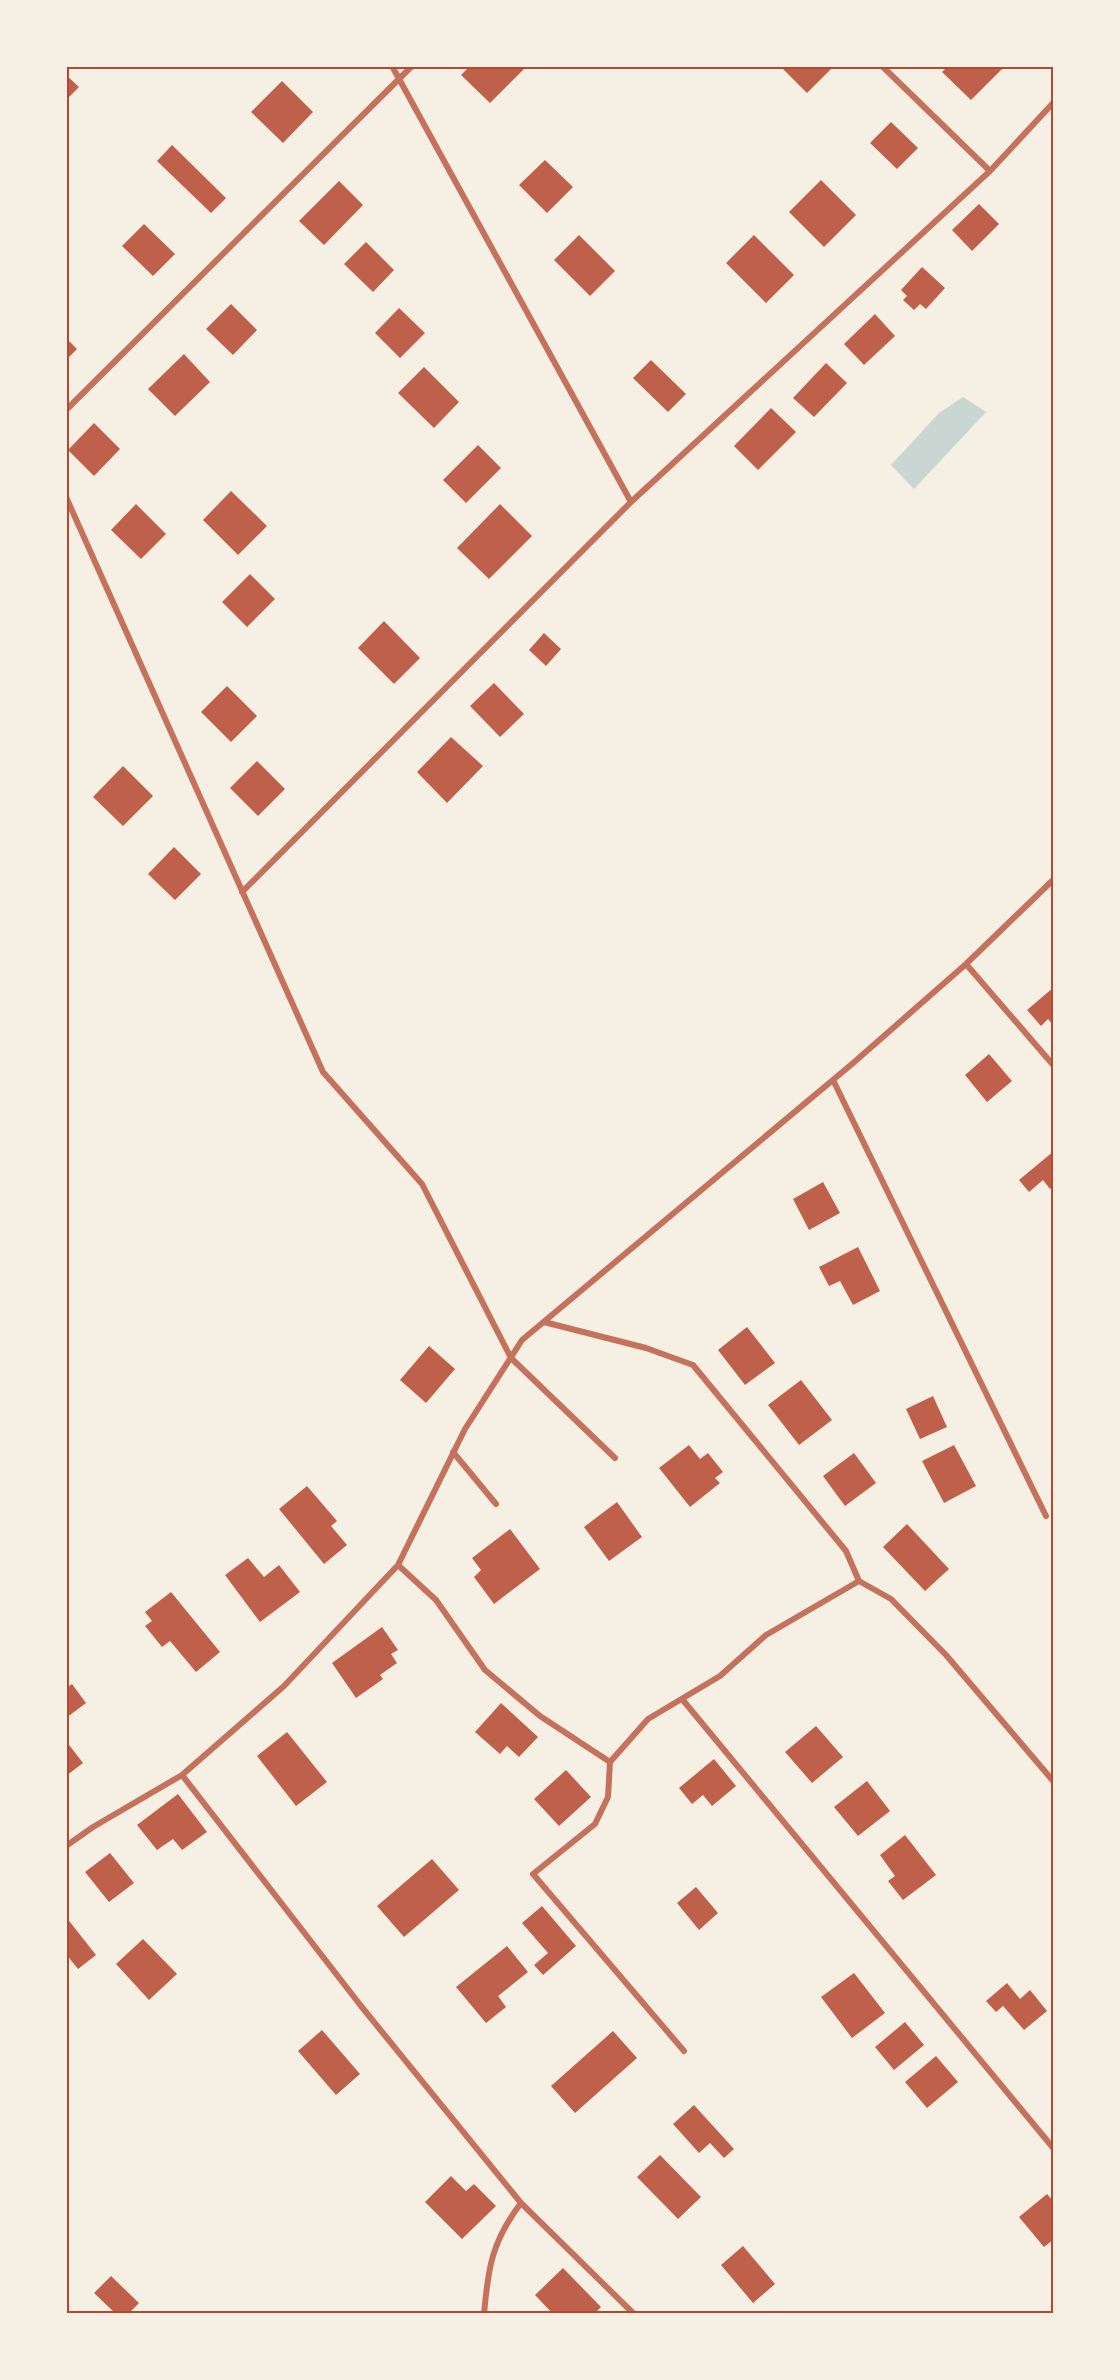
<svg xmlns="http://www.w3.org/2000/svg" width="1120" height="2380" font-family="'Open Sans',sans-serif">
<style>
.water{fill:#c9d6d2}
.building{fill:#bf614a}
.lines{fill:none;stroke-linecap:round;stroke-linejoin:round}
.minor{stroke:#c5725c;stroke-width:6}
.neatline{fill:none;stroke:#b5482f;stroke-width:2}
</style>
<rect width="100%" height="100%" fill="#f6efe4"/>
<path class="water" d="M963,397L986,412L914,489L891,465L939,413Z"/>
<path class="building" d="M470,66H527L490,103L461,75Z
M784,66H828L831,69L807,93L782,68Z
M948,66H1005L971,100L942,72Z
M66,75L79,87L66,100Z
M282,81L313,112L283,143L251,112Z
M891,122L918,148L897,169L870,143Z
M172,145L226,198L211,213L157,161Z
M545,160L573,187L547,213L519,185Z
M821,180L856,215L824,247L789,212Z
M339,181L363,205L324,245L299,221Z
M979,204L999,224L972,251L952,230Z
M144,224L175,254L153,276L122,246Z
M579,235L615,271L590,296L554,260Z
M754,235L794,275L766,303L726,263Z
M366,242L394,270L373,292L344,264Z
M922,267L945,288L926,309L920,304L914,310L903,300L907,296L901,290Z
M231,304L257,330L233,355L206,329Z
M399,308L425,333L400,358L375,333Z
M875,314L895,336L864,365L844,344Z
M66,338L77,349L66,360Z
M184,354L210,382L175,416L148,389Z
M651,360L686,394L668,412L633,378Z
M826,363L847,383L814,417L793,398Z
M424,367L459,402L434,428L398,393Z
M771,408L796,432L758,470L734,446Z
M94,423L120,449L94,476L68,450Z
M478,445L501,468L466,503L443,480Z
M231,491L267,526L238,555L203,520Z
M136,504L166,534L141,559L111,530Z
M500,504L532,536L489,579L457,548Z
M250,574L275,599L247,627L222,602Z
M384,621L420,658L394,684L358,648Z
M544,633L561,649L546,666L529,650Z
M494,683L524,714L500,737L470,706Z
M227,686L257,716L231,742L201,712Z
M451,737L483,766L447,803L417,772Z
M257,761L285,789L258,816L230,788Z
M123,766L153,796L123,826L93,797Z
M174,847L201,874L175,900L148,874Z
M1054,987V1026L1048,1019L1041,1026L1027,1010Z
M989,1054L1012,1081L987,1102L965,1075Z
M1054,1151V1185L1050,1189L1043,1180L1029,1192L1019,1180Z
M823,1182L840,1213L809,1230L793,1199Z
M858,1247L880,1291L853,1305L840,1281L829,1286L819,1267Z
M747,1327L775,1363L745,1385L718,1350Z
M429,1346L455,1369L426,1403L400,1380Z
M801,1380L832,1420L799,1445L768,1405Z
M933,1396L947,1427L920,1439L906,1409Z
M689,1445L700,1459L708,1453L723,1472L715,1478L720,1483L690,1507L659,1468Z
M954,1445L976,1486L944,1503L922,1461Z
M854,1453L876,1483L845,1506L823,1476Z
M307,1486L337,1521L331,1526L347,1545L324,1564L279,1509Z
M617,1502L642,1537L609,1561L584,1527Z
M907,1524L949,1569L925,1591L883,1547Z
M510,1529L540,1569L494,1604L474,1577L481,1570L472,1558Z
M248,1558L264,1577L279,1565L300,1592L260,1622L225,1575Z
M171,1592L220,1652L196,1672L170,1641L162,1647L145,1626L152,1621L145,1612Z
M382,1627L398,1650L391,1654L397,1663L380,1675L383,1679L356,1698L332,1663Z
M72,1684L86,1703L66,1718V1688Z
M501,1703L538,1737L519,1757L507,1746L500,1754L475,1732Z
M816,1726L843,1757L812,1783L785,1752Z
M287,1732L327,1782L296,1806L257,1756Z
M66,1741L83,1763L66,1776Z
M714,1759L736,1786L712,1806L703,1795L692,1804L679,1788Z
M566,1770L591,1797L559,1826L534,1799Z
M867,1781L890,1811L858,1836L834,1807Z
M178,1794L207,1832L182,1850L173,1839L157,1850L137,1825Z
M905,1835L936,1875L903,1900L888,1881L895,1876L880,1855Z
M110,1853L134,1883L109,1902L85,1872Z
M432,1859L459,1890L404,1937L377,1906Z
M696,1887L718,1913L699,1930L677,1903Z
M542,1906L576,1946L543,1975L534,1965L548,1953L522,1923Z
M66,1917L96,1955L78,1969L66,1954Z
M143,1939L177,1974L149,2000L116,1964Z
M507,1946L528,1972L498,1996L506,2007L486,2023L456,1987Z
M854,1973L885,2013L852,2038L821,1997Z
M1007,1983L1020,1999L1030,1990L1047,2011L1024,2030L1003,2006L996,2012L986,2001Z
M905,2022L924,2045L894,2070L875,2047Z
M322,2030L360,2074L336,2095L298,2051Z
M613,2031L637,2058L575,2113L551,2086Z
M936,2056L958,2082L927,2108L905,2082Z
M694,2105L734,2149L724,2158L710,2143L699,2153L673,2124Z
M660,2155L701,2197L678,2219L637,2177Z
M451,2176L466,2191L474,2184L496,2206L462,2239L425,2202Z
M1047,2194L1054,2202V2239L1044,2247L1019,2217Z
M743,2246L775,2284L753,2303L721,2265Z
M563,2268L601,2307L594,2314H553L535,2295Z
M111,2276L139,2303L128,2314H116L94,2293Z"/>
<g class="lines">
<path class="minor" d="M392,66L631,502
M882,66L990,171
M66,410L412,66
M66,497L323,1072L422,1184L511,1358L615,1458
M242,892L631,502L990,171L1054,102
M966,964L1054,1066
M833,1080L1046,1516
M453,1452L496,1504
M398,1565L436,1600L485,1670L540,1716L610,1762L648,1719L720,1676L766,1635L859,1581L846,1551L693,1365L646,1348L544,1322
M859,1581L891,1599L946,1655L1054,1782
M682,1699L1054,2149
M610,1762L608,1797L595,1824L533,1874L684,2051
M182,1775L361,2006L521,2203L634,2314
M66,1846L93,1827L182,1775L284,1686L398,1565L465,1429L522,1340L852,1064L966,964L1054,879
M484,2314C488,2268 492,2241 521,2203"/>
</g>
<rect width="1120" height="2380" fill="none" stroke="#f6efe4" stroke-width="135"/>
<rect x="68" y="68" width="984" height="2244" class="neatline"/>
</svg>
